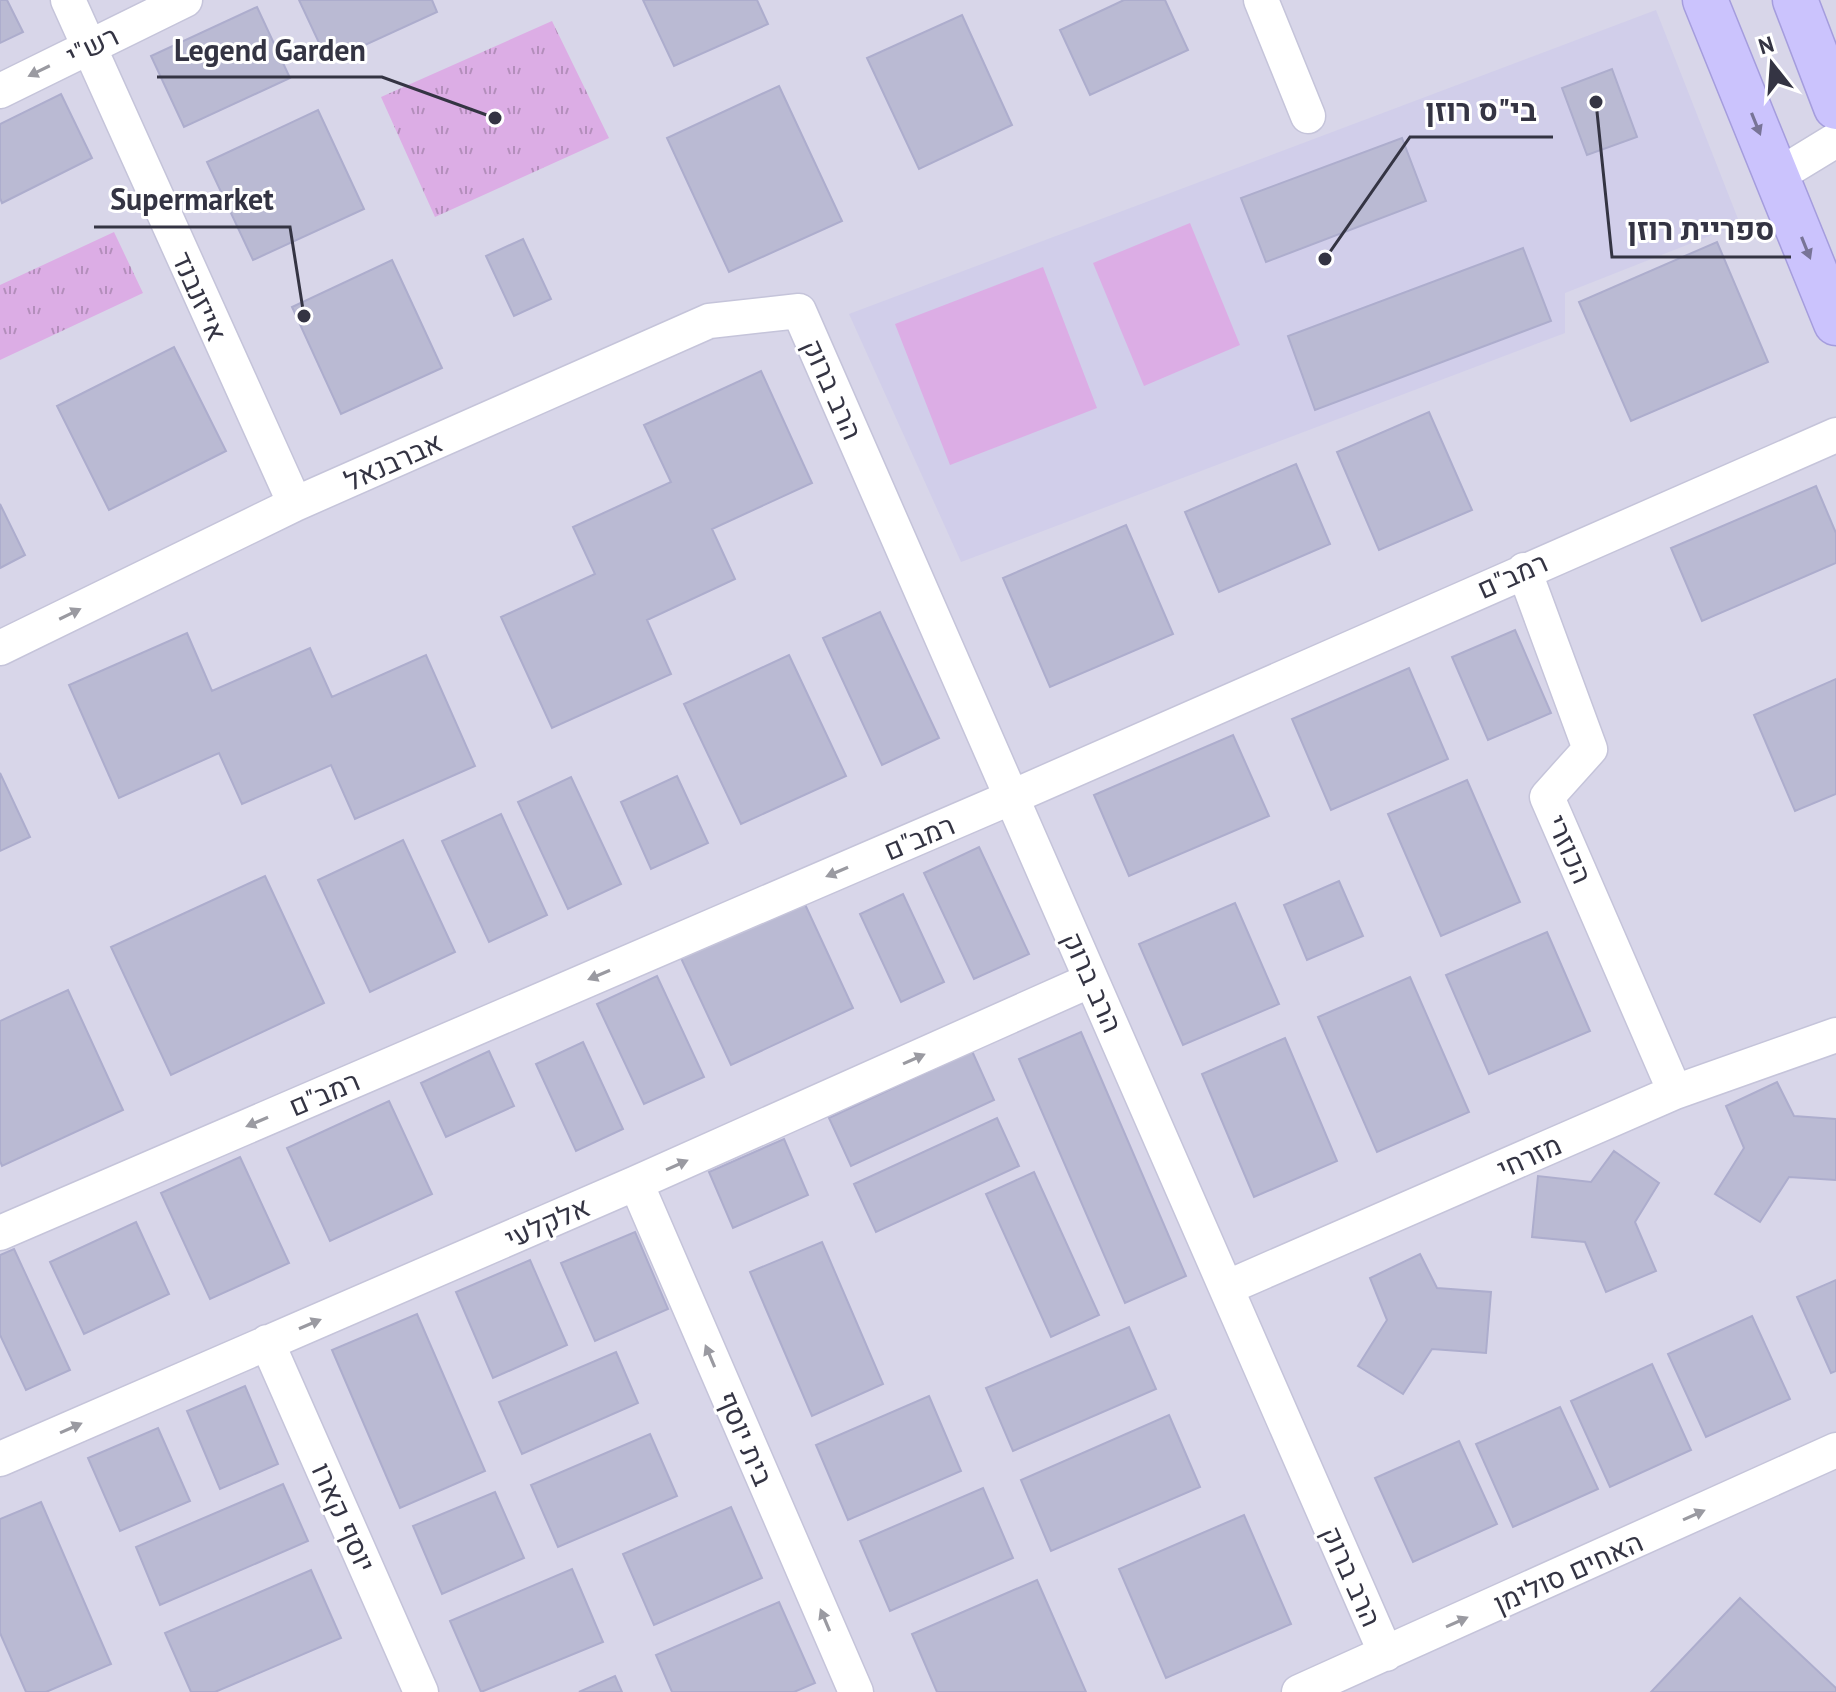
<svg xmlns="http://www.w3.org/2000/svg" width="1836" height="1692" font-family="'PT Sans',Heebo,sans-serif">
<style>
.residential{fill:#d8d6e9}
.education{fill:#d1ceea}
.grass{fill:#dcade5}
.park{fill:url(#park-tufts)}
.building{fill:#babad3;stroke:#adadcd;stroke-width:2}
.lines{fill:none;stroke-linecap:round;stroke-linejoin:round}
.street-casing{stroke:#c5c4da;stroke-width:37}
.secondary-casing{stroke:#a59ddd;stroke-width:47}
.street{stroke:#fff;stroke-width:34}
.secondary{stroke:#cbc3fd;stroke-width:44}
.oneway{fill:#9a9aa1}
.oneway2{fill:#787497}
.labels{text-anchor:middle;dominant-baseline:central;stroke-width:6;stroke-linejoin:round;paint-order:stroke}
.street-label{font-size:28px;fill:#343443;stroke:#fff}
.leader{fill:none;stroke:#343443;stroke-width:3}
.callout-dot{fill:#343443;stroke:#fff;stroke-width:3}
.callout-label{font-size:30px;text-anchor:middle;font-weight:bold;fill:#343443;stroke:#fff;stroke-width:6;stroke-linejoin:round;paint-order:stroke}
</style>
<defs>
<pattern id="park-tufts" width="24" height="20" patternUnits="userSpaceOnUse" patternTransform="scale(2)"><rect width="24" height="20" fill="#dcade5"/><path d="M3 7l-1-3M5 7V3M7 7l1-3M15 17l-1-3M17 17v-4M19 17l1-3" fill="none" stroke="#b38ebb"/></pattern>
</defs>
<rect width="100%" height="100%" fill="#e5e4f1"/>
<path class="residential" d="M0,0H1836V1692H0Z"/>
<path class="education" d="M1656,10L1740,224L1565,293V333L961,562L849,314Z"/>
<path class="grass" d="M1190,223L1240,345L1144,386L1093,263Z
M1043,267L1097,408L950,465L895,324Z"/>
<path class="park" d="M552,21L609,138L435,217L381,97Z
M114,232L143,293L0,360V285Z"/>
<path class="building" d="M0,0H7L23,32L0,43Z
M299,0H432L437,12L328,62Z
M643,0H757L768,24L674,66Z
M1124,0H1165L1188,50L1090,95L1060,30Z
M257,7L290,78L184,127L151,56Z
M962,15L1012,125L919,169L867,58Z
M1612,69L1637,137L1587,155L1562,88Z
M779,86L842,221L729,272L667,138Z
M61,94L92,158L2,203L0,198V124Z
M318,110L364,209L253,260L207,162Z
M1402,138L1426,201L1266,262L1241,198Z
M523,239L551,299L514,316L486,256Z
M1717,242L1768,362L1631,421L1579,302Z
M1523,248L1551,321L1315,410L1288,336Z
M392,260L442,368L341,414L292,307Z
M174,347L226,451L109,510L57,406Z
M761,371L812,483L712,529L735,579L647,620L671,674L552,728L501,617L595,574L573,527L671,482L644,425Z
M1429,412L1472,510L1379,550L1337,452Z
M1296,464L1330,544L1219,592L1185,512Z
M1816,486L1836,533V563L1702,621L1671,548Z
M0,504L25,555L0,568Z
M1126,525L1173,634L1050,687L1003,578Z
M880,612L939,738L882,765L823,638Z
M1515,630L1551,713L1488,740L1452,657Z
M187,633L212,691L310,648L332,697L426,655L475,766L355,819L331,765L242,804L219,753L119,798L69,685Z
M789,655L846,776L741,824L684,704Z
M1409,668L1448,759L1331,810L1292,719Z
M1836,679V794L1795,811L1754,715Z
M1233,735L1269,816L1129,876L1094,795Z
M0,773L30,837L0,851Z
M677,776L708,843L651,869L621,802Z
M571,777L621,884L568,909L518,802Z
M1467,780L1520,902L1441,936L1388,814Z
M501,814L547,915L489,942L442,841Z
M403,840L455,952L370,992L318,880Z
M979,847L1029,954L974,979L924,873Z
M265,876L324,1003L171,1075L111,947Z
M1339,881L1363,936L1307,960L1284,905Z
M903,894L944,982L901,1002L860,914Z
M803,900L853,1008L731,1065L680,956Z
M1235,903L1279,1004L1183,1045L1139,944Z
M1547,932L1590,1031L1489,1074L1446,975Z
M657,976L704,1077L644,1104L597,1004Z
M1410,977L1469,1112L1377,1152L1318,1017Z
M68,990L123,1110L2,1166L0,1161V1021Z
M1081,1032L1186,1276L1125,1303L1019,1059Z
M1285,1038L1337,1161L1254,1197L1202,1074Z
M583,1042L623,1129L576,1151L536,1064Z
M489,1051L514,1106L446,1137L421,1083Z
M972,1051L994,1100L851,1166L829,1118Z
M1777,1082L1794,1116L1836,1119V1180L1789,1177L1760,1222L1715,1194L1744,1148L1726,1106Z
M389,1101L432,1194L330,1241L287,1148Z
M997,1118L1019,1166L876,1232L854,1184Z
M784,1139L808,1195L733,1228L709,1172Z
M1614,1151L1659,1183L1635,1222L1656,1271L1606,1292L1585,1242L1532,1237L1538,1176L1591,1182Z
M240,1157L289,1263L210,1299L161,1193Z
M1034,1172L1099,1315L1051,1337L986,1194Z
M136,1222L169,1294L84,1334L50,1262Z
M635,1232L668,1309L595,1341L561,1263Z
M822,1242L883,1384L812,1416L750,1272Z
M14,1249L70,1370L26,1390L0,1335V1255Z
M1420,1254L1437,1288L1491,1292L1486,1353L1432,1349L1403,1394L1358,1366L1387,1320L1370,1278Z
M530,1260L567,1345L493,1378L456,1292Z
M1836,1280V1371L1831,1373L1797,1297Z
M417,1314L485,1471L400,1508L332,1350Z
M1752,1316L1790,1399L1706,1437L1668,1354Z
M1129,1327L1156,1389L1013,1451L986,1388Z
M616,1352L638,1403L522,1454L499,1402Z
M1652,1364L1691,1450L1610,1487L1571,1401Z
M245,1386L278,1464L220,1489L187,1411Z
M929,1396L961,1471L848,1520L816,1445Z
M1560,1407L1598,1489L1513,1527L1476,1444Z
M1169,1415L1200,1487L1051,1551L1021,1480Z
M158,1428L190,1501L120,1531L88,1458Z
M650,1434L677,1496L558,1547L531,1485Z
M1459,1441L1497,1524L1413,1562L1375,1478Z
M283,1484L308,1541L160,1605L136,1547Z
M983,1488L1013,1558L890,1611L860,1541Z
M495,1492L524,1558L442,1594L413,1526Z
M41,1502L111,1664L46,1692H26L0,1633V1519Z
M731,1507L762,1578L654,1625L623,1554Z
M1244,1515L1291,1624L1166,1678L1119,1569Z
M572,1569L603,1642L481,1692L450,1621Z
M311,1570L341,1638L215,1692H191L165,1633Z
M1037,1580L1086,1692H937L912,1634Z
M1740,1598L1836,1688V1692H1651Z
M779,1602L815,1683L794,1692H672L656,1655Z
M615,1676L622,1692H579Z"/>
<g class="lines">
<g class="street-casing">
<path id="street" d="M68,0L295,504
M1261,0L1308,116
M0,91L185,0
M1777,176L1836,140
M1524,570L1590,749L1547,797L1675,1092
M0,648L295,504L709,321L799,311L1386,1654
M636,1183L856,1692
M0,1233L1012,797L1836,435
M1226,1288L1675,1092L1836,1035
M267,1342L421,1692
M0,1459L636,1183L1091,980
M1299,1692L1836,1450"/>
</g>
<g class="secondary-casing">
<path id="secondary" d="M1705,0L1836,323
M1795,0L1836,107"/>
</g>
<use href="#street" class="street"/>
<use href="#secondary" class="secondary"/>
</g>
<defs><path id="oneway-solid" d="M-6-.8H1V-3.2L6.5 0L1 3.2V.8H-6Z" transform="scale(2)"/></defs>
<g class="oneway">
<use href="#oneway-solid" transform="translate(39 71) rotate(154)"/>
<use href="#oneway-solid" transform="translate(70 614) rotate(-26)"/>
<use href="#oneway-solid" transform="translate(837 872) rotate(157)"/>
<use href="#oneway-solid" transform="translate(599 975) rotate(157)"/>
<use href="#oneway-solid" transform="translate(914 1059) rotate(-24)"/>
<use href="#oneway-solid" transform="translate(257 1122) rotate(157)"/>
<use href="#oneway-solid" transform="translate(677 1165) rotate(-24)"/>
<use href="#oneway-solid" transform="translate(310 1324) rotate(-23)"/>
<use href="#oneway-solid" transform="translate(710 1356) rotate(-113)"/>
<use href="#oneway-solid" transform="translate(71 1428) rotate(-24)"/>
<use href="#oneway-solid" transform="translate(1694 1515) rotate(-24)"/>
<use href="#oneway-solid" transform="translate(825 1620) rotate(-113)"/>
<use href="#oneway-solid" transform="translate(1457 1622) rotate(-24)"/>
</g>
<g class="oneway2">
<use href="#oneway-solid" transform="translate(1756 124) rotate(68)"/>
<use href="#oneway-solid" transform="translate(1806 248) rotate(68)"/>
</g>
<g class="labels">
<g class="street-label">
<text transform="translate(92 45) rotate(-26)">רש"י</text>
<text transform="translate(200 296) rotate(66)">אייזנבנד</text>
<text transform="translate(833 389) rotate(66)">הרב ברוק</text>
<text transform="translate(393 461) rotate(-24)">אברבנאל</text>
<text transform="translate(1512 575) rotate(-24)">רמב"ם</text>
<text transform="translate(919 837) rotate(-23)">רמב"ם</text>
<text transform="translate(1570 849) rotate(66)">הכוזרי</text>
<text transform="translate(1093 982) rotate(66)">הרב ברוק</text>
<text transform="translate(324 1093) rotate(-23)">רמב"ם</text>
<text transform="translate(1529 1156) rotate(-24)">מזרחי</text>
<text transform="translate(547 1222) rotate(-23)">אלקלעי</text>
<text transform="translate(746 1438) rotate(67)">בית יוסף</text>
<text transform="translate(344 1517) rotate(66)">יוסף קארו</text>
<text transform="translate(1568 1572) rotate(-24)">האחים סולימן</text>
<text transform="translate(1352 1576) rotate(66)">הרב ברוק</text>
</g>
</g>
<path class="leader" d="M495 118L382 77H157M1325 259L1410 137H1553M304 316L290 227H94M1596 102L1612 257H1791"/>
<g class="callout-dot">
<circle cx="495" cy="118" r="8"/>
<circle cx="1325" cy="259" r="8"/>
<circle cx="304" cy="316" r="8"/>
<circle cx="1596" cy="102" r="8"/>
</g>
<g class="callout-label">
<text x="270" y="61">Legend Garden</text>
<text x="1481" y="121">בי"ס רוזן</text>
<text x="192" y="210">Supermarket</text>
<text x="1701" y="240">ספריית רוזן</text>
</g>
<g transform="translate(1772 64) rotate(343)" stroke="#ffffff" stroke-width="6" paint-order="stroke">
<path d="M0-6L14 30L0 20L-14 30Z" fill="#343443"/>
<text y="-12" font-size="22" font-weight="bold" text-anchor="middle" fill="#343443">N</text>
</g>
</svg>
